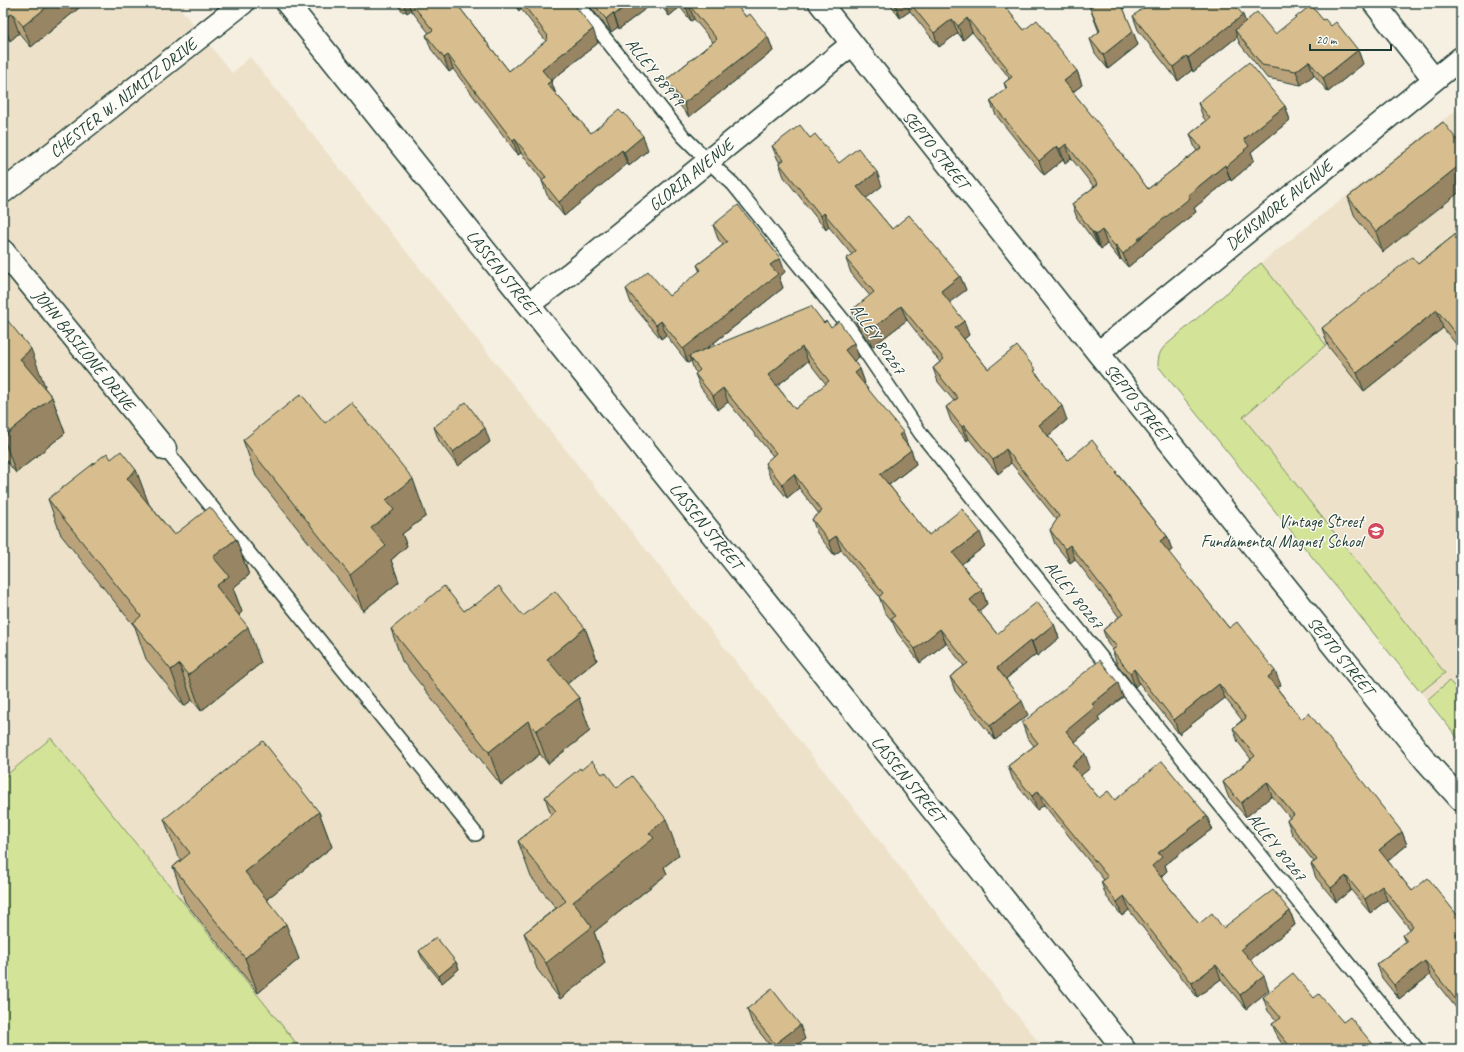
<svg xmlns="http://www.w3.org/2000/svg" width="1464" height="1052" font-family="Caveat,sans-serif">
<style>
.built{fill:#ede1c9}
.green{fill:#d3e498;stroke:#799066}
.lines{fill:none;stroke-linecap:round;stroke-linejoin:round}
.lane-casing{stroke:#1f3d34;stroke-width:16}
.street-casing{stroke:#1f3d34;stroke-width:25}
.secondary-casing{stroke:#1f3d34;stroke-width:25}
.lane{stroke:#fdfcf7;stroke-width:13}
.street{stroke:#fdfcf7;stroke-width:22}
.secondary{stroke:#fdfcf7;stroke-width:22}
.wall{fill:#baa37a;stroke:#1f3d34;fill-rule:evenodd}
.shaded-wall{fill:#978563;stroke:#1f3d34}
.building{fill:#d8be8e;stroke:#1f3d34;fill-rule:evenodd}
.labels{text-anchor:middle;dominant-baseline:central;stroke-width:3;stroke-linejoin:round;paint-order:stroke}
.street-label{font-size:17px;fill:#1f3d34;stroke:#fdfcf7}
.poi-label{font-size:17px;fill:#1f3d34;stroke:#fdfcf7;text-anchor:end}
</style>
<rect width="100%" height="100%" fill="#f6f0e2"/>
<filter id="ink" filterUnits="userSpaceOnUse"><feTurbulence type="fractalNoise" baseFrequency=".025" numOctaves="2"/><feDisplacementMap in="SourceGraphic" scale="8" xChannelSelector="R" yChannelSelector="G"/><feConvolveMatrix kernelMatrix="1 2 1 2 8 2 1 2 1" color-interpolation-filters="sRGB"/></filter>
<g filter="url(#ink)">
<path class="built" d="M3,3H176L232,73L250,57L860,816L1044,1049H3Z
M1461,106V742L1162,371L1158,366V359L1160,351L1164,347L1261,263Z"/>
<path class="green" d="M1261,263L1326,345L1243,417L1445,673L1421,692L1158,366C1158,358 1159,353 1164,347Z
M1449,681L1461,693V742L1427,700Z
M51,738L301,1049H3V778Z"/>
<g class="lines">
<g class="lane-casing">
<path id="lane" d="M577,3L683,136L708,161L733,184L848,326L921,434L1417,1049
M165,449L476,834"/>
</g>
<g class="street-casing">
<path id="street" d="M820,3L1098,353L1426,761L1461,800
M1374,3L1434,79
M3,192L243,3
M3,251L165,449
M529,304L572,272L852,44
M1098,353L1461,58"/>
</g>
<g class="secondary-casing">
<path id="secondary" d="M287,3L1124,1049"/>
</g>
<use href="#lane" class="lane"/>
<use href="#street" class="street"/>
<use href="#secondary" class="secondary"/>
</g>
<path class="wall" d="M3,3H85L31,47L19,33L10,41L3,32Z
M396,3H456L509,71L546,41L521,9L519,11L513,3H573L598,43L551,81L556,94L591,133L648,150L629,166L627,164L564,216L547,195L542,181V180L521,153L518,155L453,69L449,72L431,49L426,35L429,33L411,10L407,13L405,11L403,12Z
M587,3H653L619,29L618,27L611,32Z
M659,3H735L746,17L768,37L773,51L689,117L671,94L666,80L713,42L694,19L691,21L680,7L669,16Z
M889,3H1002L1024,30L1077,71L1082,85L1073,92L1148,189L1197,151L1195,148L1190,134L1206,121L1203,117L1198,103L1285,106L1290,120L1251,152L1254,160L1250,164V165L1231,181L1230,179L1194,208L1196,212L1144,253V254L1128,267L1121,259L1120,260L1107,244L1101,249L1099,246H1098L1077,218L1072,204L1094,187L1071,158L1065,163L1063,160L1044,175L996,115L990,101L1006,89L1004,83L1009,79L1008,76L972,32L963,40L958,33L939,47L910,11L900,18Z
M1088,3H1121L1138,45L1108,69L1095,53L1090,39L1099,32Z
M1191,4L1205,5L1243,15L1245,21L1275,34L1323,20L1331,26L1358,50L1363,64L1328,92L1314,75L1301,85L1267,78L1240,44L1237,37L1193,72L1192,70L1178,81L1138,30L1133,16Z
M1443,122L1383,252L1355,217L1348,197Z
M810,138L839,163L882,186L866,198L892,229L960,276L966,290L949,302L969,335L964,339L988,369L1038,375L1067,420L1048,436L1068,460L1119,476L1167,536L1172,550L1168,552L1229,628L1281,685L1277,688L1301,719L1402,832L1407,845L1388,861L1412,891L1461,920V1014L1430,975L1399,999L1382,978L1377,964L1405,942L1402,935L1410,929L1387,900L1370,913L1351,890L1336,902L1316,878L1311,864L1314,862L1292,834L1287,820L1290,818L1272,796L1246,817L1228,796L1223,782L1251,759L1238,742L1233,728L1242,720L1225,698L1179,734L1139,683L1135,687L1117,664L1112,650H1113L1108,644L1103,630L1119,617L1075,559L1070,563L1055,544L1050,530L1057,520L1011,463L998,474L969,439L967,441L951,421L946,407L954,401L938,382L933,368L940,362L907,320L872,347L857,324L852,310L870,296L851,273L846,259L852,255L829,227L826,230L784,177L779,163H780L778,160L772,146Z
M713,225L785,272L779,277L783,288L705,350L824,323L831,327L859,357L854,361L860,369L865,383L864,384L911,450L916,464L889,485L929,535L985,546L961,564L982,590L987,604L979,611L997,634L1054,624L1059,638L1037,656L1036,654L1006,679L1028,715L995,740L955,691L950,677L964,666L946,643L920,663L897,632L892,621L884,611L879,596L841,550L834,555L817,533L812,519L819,514L799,488L787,498L770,477L765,463L773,456L728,402L718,410L701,388L695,374L697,373L694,370L691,361L688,363L666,335L661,339L631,303L626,289L669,296L700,272L697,265L723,245L718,239ZM808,361L826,384L795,409L777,386Z
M1461,230V350L1443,328L1364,391L1328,346L1322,328L1418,264Z
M3,315L45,386L44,387L52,397L65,433L16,473L3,457Z
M325,423L426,516L402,534L407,546L391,560L399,582L363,611L256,476L243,440Z
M434,427L490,442L458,466L439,441Z
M111,459L136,470L148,503L174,535L236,539L249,575L233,588L242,612L239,615L261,663L201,711L192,700L184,706L146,659L135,627L61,535L48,499Z
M475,605L523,616L585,628L597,660L567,684L579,698L590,731L548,764L540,754L501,785L402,661L391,629L464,611Z
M1123,697L1098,717L1100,721L1075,742L1090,768L1080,776L1099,798L1115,800L1212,829L1165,865L1167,871L1161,877L1199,924L1223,928L1290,911L1295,925L1250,960L1269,990L1246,1009L1221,979L1197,997L1129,910L1122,916L1106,896L1101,882L1104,880L1044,805L1037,810L1013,780L1008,766L1034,746L1027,737L1022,723Z
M581,770L602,774L617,788L679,855L664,867L667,874L594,932L605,963L560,999L537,969L524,933L556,908L531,877L518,841L551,815L545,797Z
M319,812L332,847L267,899L299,959L258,993L185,902L173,867L181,860L177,854L164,819Z
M419,951L456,962L459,969L442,983L422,958Z
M1263,997L1314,998L1343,1022L1376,1048L1386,1049H1286L1278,1038L1272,1024L1277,1021L1268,1011Z
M747,1009L805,1039L792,1049H773L752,1023Z"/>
<path class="shaded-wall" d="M52,3H85L31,47L23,26Z
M403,3H408L411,10L407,13Z
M516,3H519L521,9L519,11Z
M630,3H653L619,29L614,15Z
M664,3H678L680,7L669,16Z
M896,3H907L910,11L900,18L895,4Z
M689,5L694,19L691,21L686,7Z
M12,13L19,33L10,41L3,20Z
M613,13L618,27L611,32L606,19Z
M1243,15L1248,29L1235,30L1237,37L1193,72L1188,58Z
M967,18L972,32L963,40L958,26Z
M952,19L958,33L939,47L934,33Z
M593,29L598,43L547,84L542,70Z
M1133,31L1138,45L1108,69L1103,55Z
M768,37L773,51L689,117L684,103Z
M1358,50L1363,64L1328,92L1323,78Z
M448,55L453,69L449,72L444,58Z
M1187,56L1192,70L1178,81L1173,67Z
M1309,61L1314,75L1301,85L1296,71Z
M1077,71L1082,85L1069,95L1064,81Z
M551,81L556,95L547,84Z
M1285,106L1290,120L1251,152L1254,160L1250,164V165L1231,181L1226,167L1244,150V139Z
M643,136L648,150L629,166L624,152Z
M515,139L521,153L518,155L513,141Z
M1066,144L1071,158L1065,163L1060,149Z
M1057,146L1063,160L1044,175L1039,161Z
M622,150L627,164L564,216L559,202Z
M1461,164V191L1383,252L1376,232Z
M1225,165L1230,179L1194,208L1196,212L1144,253V254L1128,267L1123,254L1188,195Z
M877,172L882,186L863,201L857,187Z
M824,213L829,227L826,230L821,216Z
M1102,230L1107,244L1101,249L1096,235Z
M1092,232H1094L1099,246H1098Z
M1116,245L1121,259L1120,260L1115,246Z
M780,258L785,272L779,277L783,288L692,360L689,356L691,361L688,363L683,349L770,265Z
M960,276L966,290L946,305L941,291Z
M901,306L907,320L872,347L867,333Z
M1437,310L1443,328L1364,391L1357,373Z
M661,321L666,335L661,339L656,325Z
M964,321L969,335L960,342L955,328Z
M854,343L859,357L850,364L845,350Z
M802,347L808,361L773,389L768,375Z
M31,349L45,386L34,395L20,359Z
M860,369L865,383L860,387L855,373Z
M723,388L728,402L718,410L713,396Z
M52,397L65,433L16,473L3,437Z
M1062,406L1067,420L1044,439L1039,425Z
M964,425L969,439L967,441L962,427Z
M485,428L490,442L458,466L453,452Z
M903,432L908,446L904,449L899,435Z
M1006,449L1011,463L998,474L993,460Z
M911,450L916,464L885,488L880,474Z
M136,470L150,507L127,478Z
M794,474L799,488L787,498L782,484Z
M413,479L426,516L402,534L407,546L391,560L399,582L363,611L350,575L371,528L386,500Z
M980,532L985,546L958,567L953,553Z
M836,536L841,550L834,555L829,541Z
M1167,536L1172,550L1165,555L1160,541Z
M236,539L249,575L233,588L242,612L229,623L216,586L213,557Z
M1070,545L1075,559L1070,563L1065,549Z
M982,590L987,604L975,614L970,600Z
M1054,624L1059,638L1037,656L1032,642Z
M248,627L261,663L201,711L188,675Z
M585,628L597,660L558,691L547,659Z
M940,629L946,643L920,663L915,649Z
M1031,640L1036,654L1002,682L997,668Z
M179,664L192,700L184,706L171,670Z
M1134,669L1139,683L1135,687L1130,673Z
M1275,671L1281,685L1273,691L1268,677Z
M1118,683L1123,697L1098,717L1100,721L1071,745L1066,731L1092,704Z
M1219,684L1225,698L1179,734L1174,720Z
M579,698L590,731L548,764L536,731Z
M1022,701L1028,715L995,740L990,726Z
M528,721L540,754L501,785L489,752Z
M1085,754L1090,768L1077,779L1072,765Z
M1267,782L1272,796L1246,817L1241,803Z
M1038,791L1044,805L1037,810L1032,796Z
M319,812L332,847L257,907L245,872Z
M1207,816L1212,829L1165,865L1167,871L1157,880L1152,866L1158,853Z
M666,819L679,855L664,867L667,874L594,932L605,963L560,999L546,963L573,902L649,833Z
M1402,832L1407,845L1384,864L1379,850Z
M1346,876L1351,890L1336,902L1331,888Z
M1382,886L1387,900L1370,913L1365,899Z
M1124,896L1129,910L1122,916L1117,902Z
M1290,911L1295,925L1246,963L1241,949Z
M286,924L299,959L258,993L245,958Z
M1461,930V947L1456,934Z
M1425,961L1430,975L1399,999L1394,985Z
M456,962L459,969L442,983L439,976Z
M1216,965L1221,979L1197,997L1192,983Z
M1264,976L1269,990L1246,1009L1240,995Z
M800,1025L805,1039L792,1049H777L775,1044Z"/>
<path class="building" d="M3,3H52L23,26L12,13L3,20Z
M411,3H456L509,71L548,39L547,37L548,36L522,3H573L593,29L542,70L551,81L547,84L591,133L619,110L623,114L624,113L643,136L624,152L622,150L559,202L542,181L546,177L515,139L513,141L448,55L444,58L426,35L433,30Z
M593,3H630L614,15L613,13L606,19Z
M683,3H735L746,17L750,14L768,37L684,103L666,80L717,39L689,5L686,7Z
M910,3H1002L1024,30L1037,20L1077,71L1064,81L1115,144H1114L1148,189L1201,148L1190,134L1210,118L1198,103L1249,62L1285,106L1244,139L1249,146L1244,150L1245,151L1226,167L1225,165L1188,195L1190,198L1138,239L1139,240L1123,254L1116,245L1115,246L1102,230L1096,235L1094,232H1092L1072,204L1098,184L1066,144L1060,149L1057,146L1039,161L990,101L1007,88L1004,83L1012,77L1006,70L1008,69L967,18L958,26L952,19L934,33Z
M1088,3H1121L1133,31L1103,55L1090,39L1100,31Z
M1150,3H1190L1191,4L1192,3H1204L1205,5L1207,3H1233L1243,15L1188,58L1187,56L1173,67L1133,16Z
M1311,5L1323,20L1325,19L1331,26L1336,22L1358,50L1323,78L1309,61L1296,71L1262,65L1235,30L1257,12L1275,34Z
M1443,122L1461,145V164L1376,232L1348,197Z
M800,125L810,138L815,134L839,163L858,148L877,172L857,187L892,229L909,215L960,276L941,291L964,321L955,328L988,369L1017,346L1036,370L1034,371L1062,406L1039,425L1068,460L1092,440L1117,472L1116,473L1167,536L1160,541L1229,628L1237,622L1275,671L1268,677L1301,719L1309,713L1402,832L1379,850L1412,891L1428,878L1461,920V930L1456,934L1461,940V1006L1425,961L1394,985L1377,964L1407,941L1402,935L1413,926L1382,886L1365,899L1346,876L1331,888L1311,864L1317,860L1287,820L1294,815L1267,782L1241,803L1223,782L1255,756L1233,728L1246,718L1219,684L1174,720L1134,669L1130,673L1112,650L1117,647L1103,630L1123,614L1070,545L1065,549L1050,530L1059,516L1006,449L993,460L964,425L962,427L946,407L958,398L933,368L944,359L901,306L867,333L852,310L874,292L846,259L856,251L824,213L821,216L779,163L784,160L772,146Z
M738,205L780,258L770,265L778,274L683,349L661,321L656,325L626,289L648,271L669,296L701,270L697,265L727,242L713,225Z
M1461,230V341L1437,310L1357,373L1322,328L1412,257L1418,264Z
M811,306L824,323L826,321L831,327L839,321L854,343L845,350L860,369L855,373L903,432L899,435L911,450L880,474L929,535L962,509L980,532L953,553L982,590L970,600L997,634L1037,602L1054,624L1032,642L1031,640L997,668L1022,701L990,726L950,677L968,663L940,629L915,649L891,618L895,616L879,597L883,593L836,536L829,541L812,519L822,511L794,474L782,484L765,463L776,453L723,388L713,396L695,374L700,370L689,356ZM802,347L829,381L795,409L768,375Z
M3,315L31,349L20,359L52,397L3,437Z
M301,394L325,423L351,402L413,479L386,500L394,510L371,528L386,546L350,575L243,440Z
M466,402L485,428L453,452L434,427Z
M121,451L136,470L127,478L174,535L210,507L236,539L213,557L229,576L216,586L248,627L188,675L179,664L171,670L133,623L141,616L48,499L107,453L111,459Z
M444,586L464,611L474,604L475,605L499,586L523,616L555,591L585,628L547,659L579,698L536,731L528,721L489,752L391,629Z
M1100,660L1118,683L1092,704L1095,707L1066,731L1085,754L1072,765L1099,798L1108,791L1115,800L1162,761L1207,816L1158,853L1162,857L1152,866L1199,924L1212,913L1223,928L1273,890L1290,911L1241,949L1264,976L1240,995L1216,965L1192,983L1124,896L1117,902L1101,882L1108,877L1038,791L1032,796L1008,766L1038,743L1022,723Z
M263,741L319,812L245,872L286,924L245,958L173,867L190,853L164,819Z
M592,761L602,774L605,772L617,788L632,776L666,819L649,833L654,838L573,902L592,927L546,963L524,933L566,901L518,841L556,811L545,797L580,768L581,770Z
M436,937L456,962L439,976L419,951Z
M1293,973L1314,998L1319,994L1343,1022L1350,1017L1376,1048L1382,1043L1386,1049H1292L1272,1024L1281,1018L1263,997Z
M772,989L800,1025L775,1044L747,1009Z"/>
</g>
<defs>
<g id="school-disc" transform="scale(0.9)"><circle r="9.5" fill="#d1495b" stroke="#fdfcf7"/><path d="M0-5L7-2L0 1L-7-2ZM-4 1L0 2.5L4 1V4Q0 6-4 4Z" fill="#fff"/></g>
</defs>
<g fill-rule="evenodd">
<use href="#school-disc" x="1376" y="531"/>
</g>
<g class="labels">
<g class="street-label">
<text transform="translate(655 72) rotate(51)">ALLEY 88999</text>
<text transform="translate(123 98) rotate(-38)">CHESTER W. NIMITZ DRIVE</text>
<text transform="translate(936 150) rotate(51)">SEPTO STREET</text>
<text transform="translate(691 175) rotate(-39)">GLORIA AVENUE</text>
<text transform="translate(1279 205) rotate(-39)">DENSMORE AVENUE</text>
<text transform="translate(503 273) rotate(51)">LASSEN STREET</text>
<text transform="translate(878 339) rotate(55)">ALLEY 80267</text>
<text transform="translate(84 350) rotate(51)">JOHN BASILONE DRIVE</text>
<text transform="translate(1138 403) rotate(51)">SEPTO STREET</text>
<text transform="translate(706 526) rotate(51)">LASSEN STREET</text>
<text transform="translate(1074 595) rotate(51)">ALLEY 80267</text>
<text transform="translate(1341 656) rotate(51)">SEPTO STREET</text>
<text transform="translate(908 779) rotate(51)">LASSEN STREET</text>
<text transform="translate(1277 847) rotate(51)">ALLEY 80267</text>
</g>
<g class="poi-label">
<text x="1363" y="521">Vintage Street<tspan x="1363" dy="20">Fundamental Magnet School</tspan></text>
</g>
</g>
<rect width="1464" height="1052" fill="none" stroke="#fdfcf7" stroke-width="16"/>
<rect x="8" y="8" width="1448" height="1036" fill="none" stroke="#1f3d34" stroke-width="1.5" filter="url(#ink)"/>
<path d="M1310 44v6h81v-6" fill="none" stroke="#1f3d34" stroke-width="2"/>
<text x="1316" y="44" font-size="12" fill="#1f3d34" stroke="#fdfcf7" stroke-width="3" paint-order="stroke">20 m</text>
</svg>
